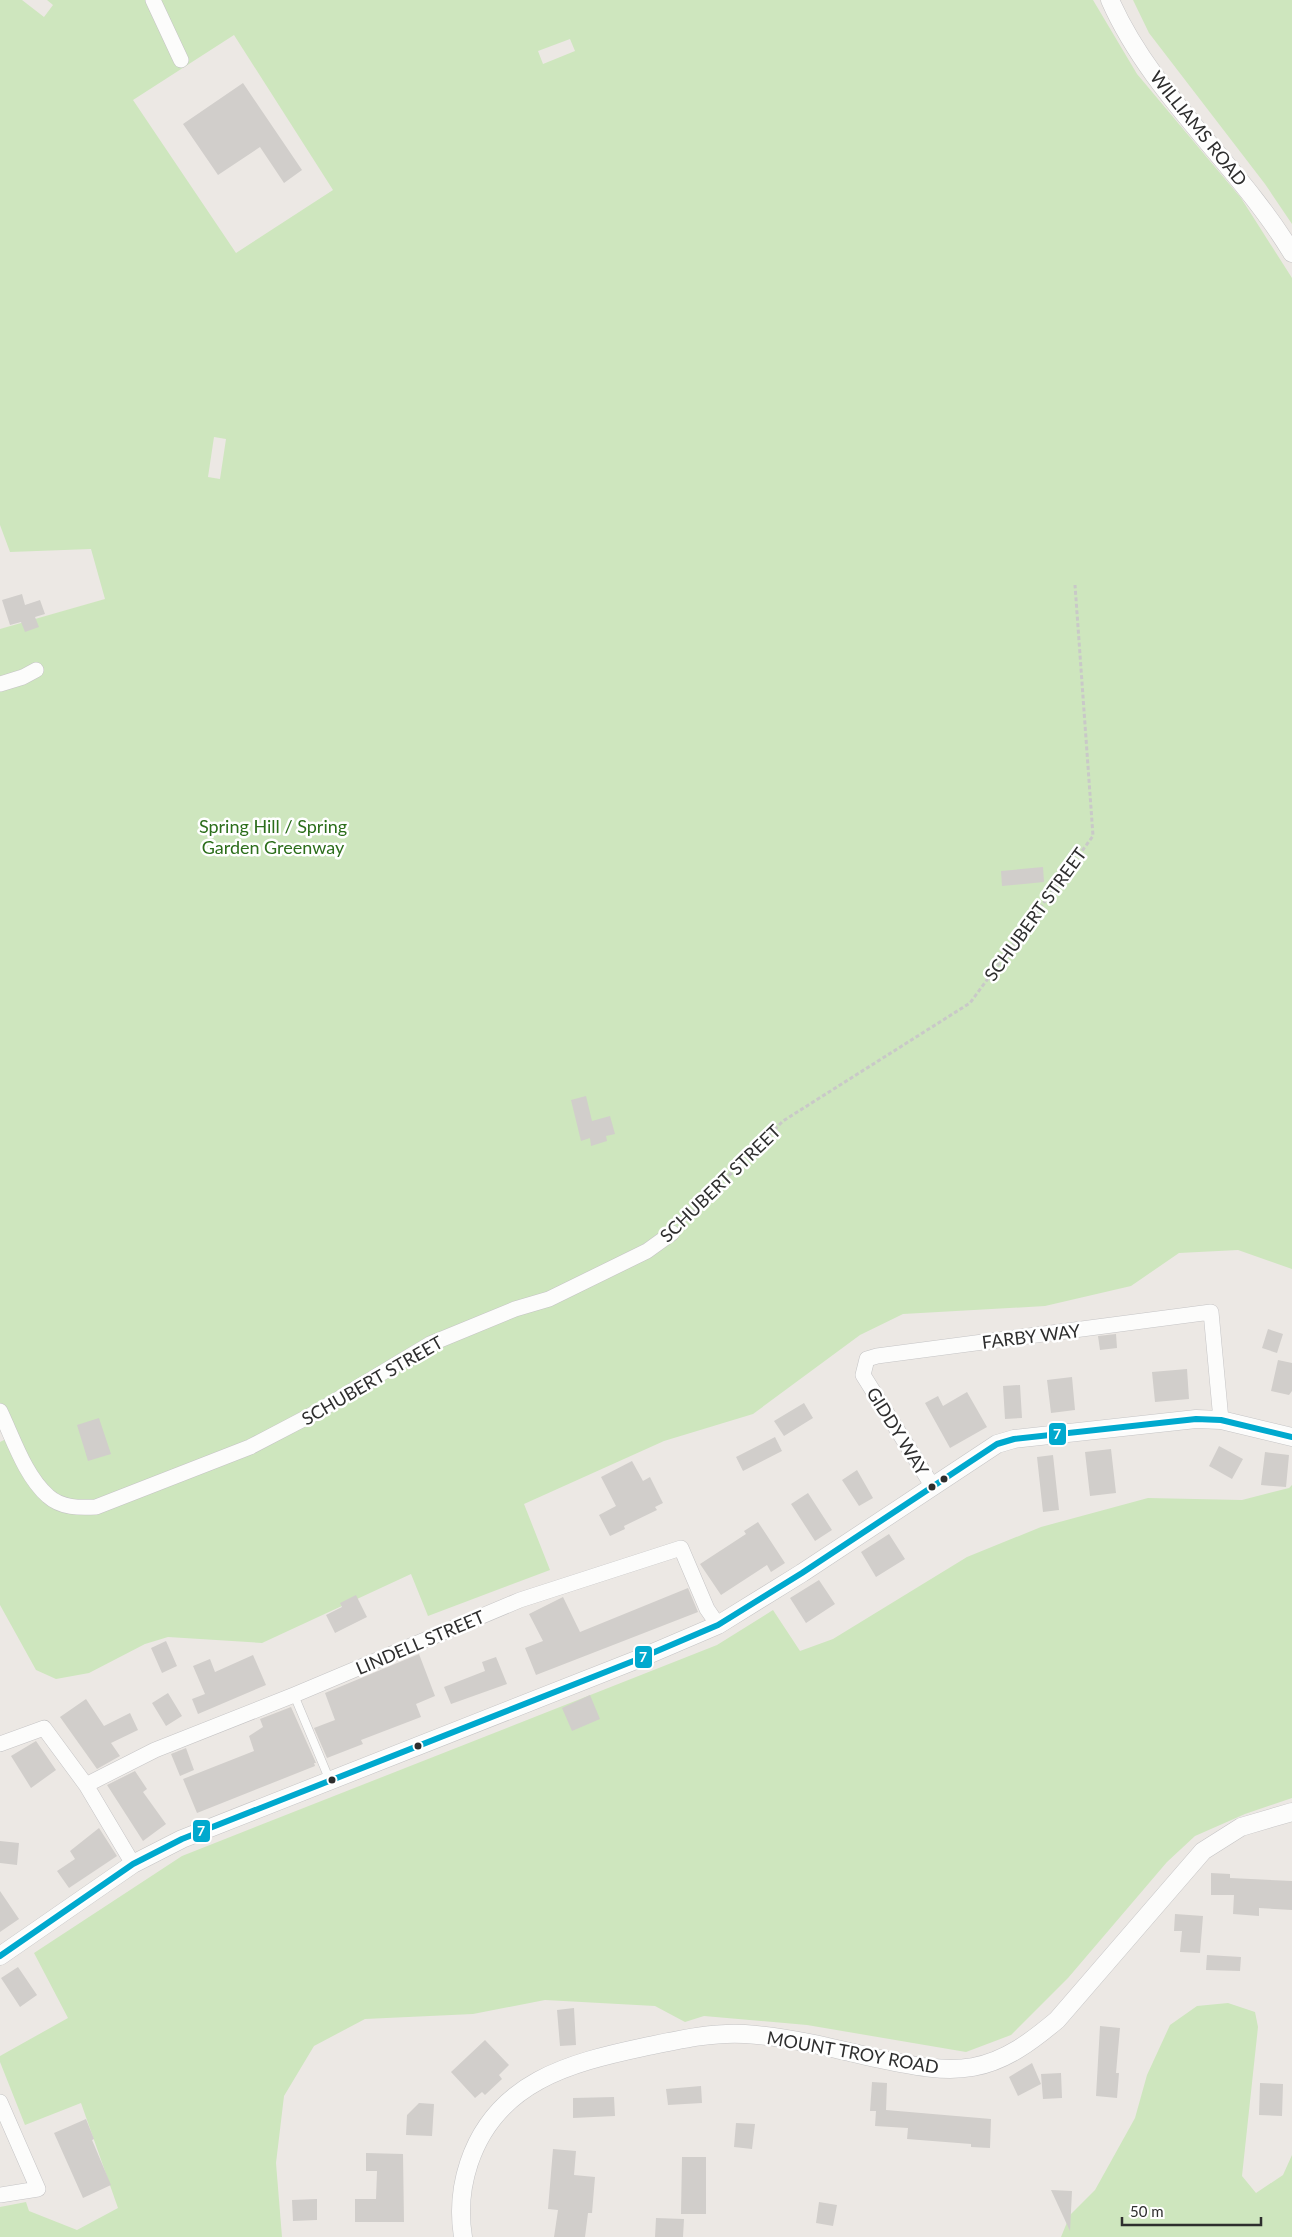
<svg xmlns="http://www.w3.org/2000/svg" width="1292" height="2237" font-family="Lato,sans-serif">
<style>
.green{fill:#cee6be;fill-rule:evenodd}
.building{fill:#d1cecb}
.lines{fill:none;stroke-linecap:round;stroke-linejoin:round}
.service-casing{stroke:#c5c4c5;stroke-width:9}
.minor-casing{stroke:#c5c4c5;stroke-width:16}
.tertiary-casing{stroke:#c5c4c5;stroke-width:19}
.path{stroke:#c9c9c8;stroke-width:3;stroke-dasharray:4 2.5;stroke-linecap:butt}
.service{stroke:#fcfcfb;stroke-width:8}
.minor{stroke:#fcfcfb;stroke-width:15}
.tertiary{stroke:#fcfcfb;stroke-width:18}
.bus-1-casing{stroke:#fff;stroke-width:10}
.bus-1{stroke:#00a9ce;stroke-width:6}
.bus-dot{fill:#2e2e2e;stroke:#fff;stroke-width:2}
.labels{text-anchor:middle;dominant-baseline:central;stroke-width:5;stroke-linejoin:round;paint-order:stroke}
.street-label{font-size:18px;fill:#2e2e2e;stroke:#fff}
.park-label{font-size:18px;fill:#2c6e1b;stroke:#fff}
.line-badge{stroke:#fff;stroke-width:2}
.badge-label{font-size:14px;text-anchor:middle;font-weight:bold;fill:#fff}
</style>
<rect width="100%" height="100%" fill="#ece8e4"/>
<path class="green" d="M0,0H22L44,17L53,5L47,0H1093L1137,74L1241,198L1292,278V1269L1238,1250L1179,1253L1131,1286L1045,1306L903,1314L860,1335L753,1414L664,1441L524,1504L550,1570L428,1616L411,1574L262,1643L168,1637L145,1644L89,1673L56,1679L36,1670L0,1605V1442L6,1439L0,1426V629L105,599L91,549L10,552L0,525ZM234,35L333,190L236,253L133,100ZM570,39L575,51L543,64L538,51ZM214,437L226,439L220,479L208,477Z
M1133,0H1292V224L1265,184L1149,33Z
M1292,1485V1798L1245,1814L1195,1836L1167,1862L1068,1978L1011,2035L966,2052L807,2025L704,2016L685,2022L655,2006L545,2000L473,2014L365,2019L314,2046L284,2096L276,2163L282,2237H0V2207L26,2202L29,2211L77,2230L118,2208L81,2103L25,2125L0,2062V2056L68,2018L34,1953L182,1856L717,1645L773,1610L800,1651L833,1639L967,1557L1041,1527L1148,1498L1242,1500L1289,1488Z
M1228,2003L1255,2012L1258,2027L1242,2176L1256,2193L1283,2175L1292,2155V2237H1061L1070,2215L1095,2190L1135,2118L1147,2075L1170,2025L1197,2006Z"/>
<path class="building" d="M243,83L302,170L284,183L260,147L218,175L183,124Z
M22,594L25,605L40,600L45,614L35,617L39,627L25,632L21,622L10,625L2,600Z
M1043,867L1044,882L1002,886L1001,871Z
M586,1096L592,1121L610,1116L615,1134L606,1136L607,1141L591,1146L590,1138L581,1141L571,1100Z
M1268,1329L1283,1334L1277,1353L1262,1348Z
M1116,1334L1117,1348L1100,1350L1098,1336Z
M1278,1360L1292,1363V1391L1289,1395L1271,1391Z
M1187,1369L1189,1399L1155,1402L1152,1372Z
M1072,1377L1075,1410L1051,1413L1047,1380Z
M1020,1385L1022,1418L1005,1419L1003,1386Z
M967,1392L987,1427L950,1448L925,1403L938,1396L943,1406Z
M804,1403L813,1418L784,1436L774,1421Z
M99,1418L111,1454L88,1461L77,1425Z
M775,1437L782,1451L743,1471L736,1457Z
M1219,1446L1243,1459L1232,1479L1209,1466Z
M1111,1449L1116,1493L1090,1496L1085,1452Z
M1265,1452L1289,1455L1286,1487L1261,1485Z
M1053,1455L1059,1510L1043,1512L1037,1457Z
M632,1461L643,1481L650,1477L663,1503L655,1507L657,1510L624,1526L625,1529L610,1536L599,1515L616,1506L601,1477Z
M857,1470L873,1498L859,1506L842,1480Z
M808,1493L832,1530L815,1541L791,1504Z
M758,1522L785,1563L771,1572L767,1565L721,1595L700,1564L746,1534L744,1531Z
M889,1534L905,1559L876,1577L861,1552Z
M819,1580L835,1604L806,1623L790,1598Z
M688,1588L698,1612L536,1675L525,1648L543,1641L529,1614L563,1597L580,1632Z
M356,1595L367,1617L335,1633L326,1615L342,1607L340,1603Z
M166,1641L177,1666L162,1673L151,1648Z
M419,1654L435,1696L416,1704L421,1717L361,1740L363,1744L327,1758L314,1728L335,1720L325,1693Z
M253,1655L266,1685L198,1714L192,1699L205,1694L193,1666L210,1659L215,1672Z
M496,1657L507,1684L451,1704L444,1687L485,1671L482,1662Z
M168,1693L182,1716L166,1726L152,1703Z
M590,1695L600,1719L572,1731L562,1708Z
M86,1699L104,1726L130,1713L138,1730L111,1743L120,1756L97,1769L60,1717Z
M291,1707L316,1763H314L315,1766L197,1813L183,1779L254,1751L249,1736L263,1727L260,1719Z
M36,1741L56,1770L31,1788L11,1756Z
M186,1748L194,1770L180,1776L171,1754Z
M135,1771L147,1789L143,1792L166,1824L143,1841L107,1785Z
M99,1828L117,1856L69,1888L57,1871L75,1859L70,1851Z
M0,1841L19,1843L17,1865L0,1863Z
M1211,1873L1230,1874V1878L1292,1881V1910L1259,1908V1916L1233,1914L1234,1895H1211Z
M0,1891L19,1919L0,1932Z
M1175,1914L1203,1916L1200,1953L1180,1952L1182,1931H1174Z
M1207,1955L1241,1957L1240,1971L1206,1970Z
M18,1967L37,1995L20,2007L1,1978Z
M574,2008L576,2045L560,2046L557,2010Z
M1100,2026L1120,2028L1116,2073H1119L1117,2098L1096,2096Z
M485,2040L509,2065L499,2075L502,2079L485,2095L482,2092L475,2098L451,2072Z
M1032,2063L1041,2084L1018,2096L1009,2077Z
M1061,2073L1062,2098L1043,2099L1041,2074Z
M872,2082L887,2083L886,2110L991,2119L990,2148L971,2147V2144L907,2139L908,2128L875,2126L876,2111H870Z
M1260,2083L1283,2084L1282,2116L1259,2115Z
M701,2086L702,2103L668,2105L666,2089Z
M614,2097L615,2116L573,2118V2098Z
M419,2103L434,2104L432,2136L406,2135L407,2115Z
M86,2119L94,2139L92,2140L111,2185L83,2198L54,2133Z
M736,2123L755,2124L752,2149L734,2147Z
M553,2149L576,2151L574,2175L595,2177L592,2213H588L585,2237H554L558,2210L548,2209Z
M366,2153L403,2154L404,2222H355V2199H376L377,2171H366Z
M682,2157H706V2214H681Z
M1051,2190L1072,2191L1070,2231Z
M317,2199V2220L293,2221L292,2200Z
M819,2202L837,2205L833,2226L816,2223Z
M656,2218L684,2219L683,2237H655Z"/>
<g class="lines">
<g class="service-casing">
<path id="service" d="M294,1695L330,1781"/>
</g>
<g class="minor-casing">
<path id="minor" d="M153,0L181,60
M0,684L23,677L36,670
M0,1411C13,1438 25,1476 48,1496C61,1508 80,1508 96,1507L250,1447L315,1413L430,1344L515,1309L549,1299L647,1251L672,1233
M933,1487L863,1375L867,1359L877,1356L1211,1312L1221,1420
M0,1744L44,1728L86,1785L133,1864
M86,1785L155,1750L294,1695L520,1600L681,1548L707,1609L718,1625
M0,2102L38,2189L0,2195"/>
</g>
<g class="tertiary-casing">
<path id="tertiary" d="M1110,0C1151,94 1239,165 1292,253
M0,1956L133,1864L182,1839L636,1660L718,1625L802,1573L997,1444L1014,1439L1196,1419L1221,1420L1292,1437
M463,2237C459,2212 461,2187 469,2163C496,2082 569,2063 644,2047C678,2040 711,2032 745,2034C789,2037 833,2048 875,2058C906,2064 941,2073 973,2067C1006,2061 1032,2041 1057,2020L1203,1851L1241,1827L1292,1812"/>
</g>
<path class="path" d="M683,1222L783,1121L970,1003L1093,836L1075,585"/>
<use href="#service" class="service"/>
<use href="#minor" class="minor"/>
<use href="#tertiary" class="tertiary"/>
<g class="bus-1-casing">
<path id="bus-1" d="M0,1956L133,1864L182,1839L636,1660L718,1625L802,1573L997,1444L1014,1439L1196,1419L1221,1420L1292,1437"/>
</g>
<use href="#bus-1" class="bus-1"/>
</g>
<g class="bus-dot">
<circle cx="944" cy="1479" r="4.5"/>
<circle cx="932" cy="1487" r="4.5"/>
<circle cx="418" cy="1746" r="4.5"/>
<circle cx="332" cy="1780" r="4.5"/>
</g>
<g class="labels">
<g class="street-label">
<text transform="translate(1199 128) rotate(51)">WILLIAMS ROAD</text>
<text transform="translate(1035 914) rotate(-54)">SCHUBERT STREET</text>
<text transform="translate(720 1183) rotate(-44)">SCHUBERT STREET</text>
<text transform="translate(1031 1336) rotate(-7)">FARBY WAY</text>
<text transform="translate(372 1380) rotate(-30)">SCHUBERT STREET</text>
<text transform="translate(898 1431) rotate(58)">GIDDY WAY</text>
<text transform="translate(420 1642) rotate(-23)">LINDELL STREET</text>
<text transform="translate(853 2052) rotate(10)">MOUNT TROY ROAD</text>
</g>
<g class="park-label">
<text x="273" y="826">Spring Hill / Spring<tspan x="273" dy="21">Garden Greenway</tspan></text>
</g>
</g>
<g class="line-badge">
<rect x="1048" y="1422" width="19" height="24" rx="5" fill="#00a9ce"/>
<rect x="634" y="1645" width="19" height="24" rx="5" fill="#00a9ce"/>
<rect x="192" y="1819" width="19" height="24" rx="5" fill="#00a9ce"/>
</g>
<g class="badge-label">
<text x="1057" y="1439">7</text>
<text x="643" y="1662">7</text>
<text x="201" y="1836">7</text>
</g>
<path d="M1122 2217v8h139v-8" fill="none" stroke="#2e2e2e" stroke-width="2.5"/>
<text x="1130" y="2217" font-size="15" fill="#2e2e2e" stroke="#ffffff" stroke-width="4" paint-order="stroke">50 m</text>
</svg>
